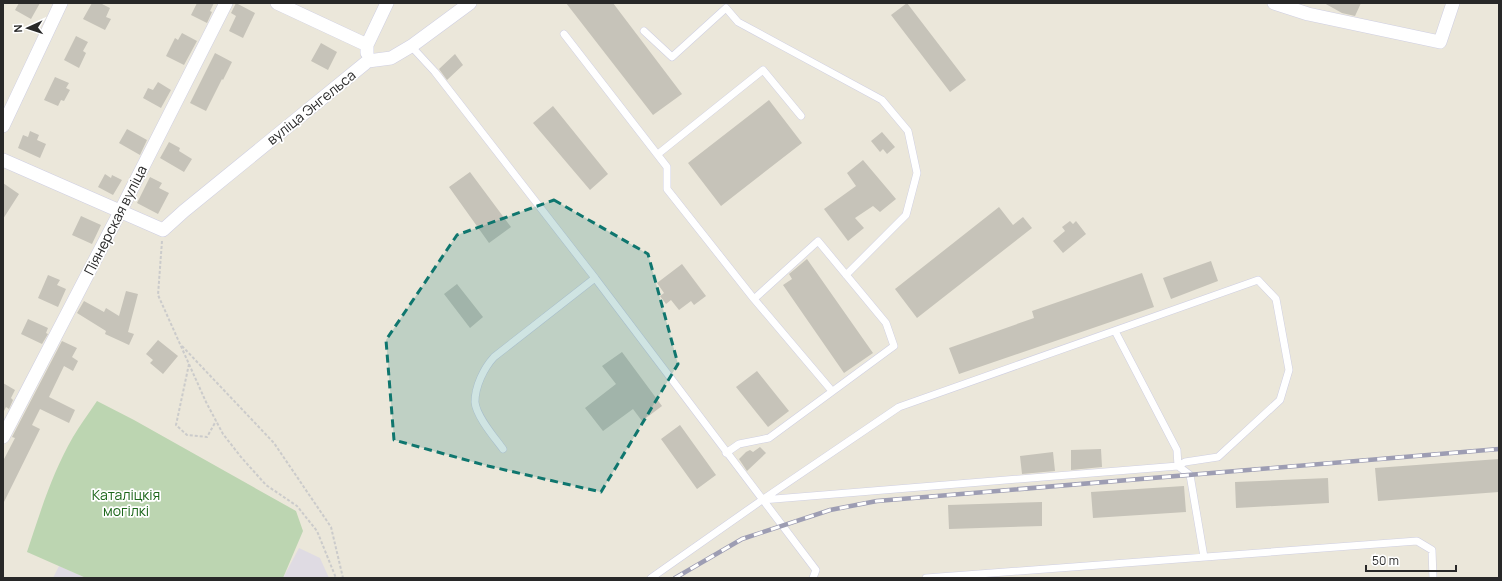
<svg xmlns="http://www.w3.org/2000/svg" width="1502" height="581" font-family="Manrope,sans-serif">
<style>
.industrial{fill:#dfdbe3}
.cemetery{fill:#bcd5b1}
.building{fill:#c6c3b9}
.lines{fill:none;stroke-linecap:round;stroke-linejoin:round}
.service-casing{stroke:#cfcfe2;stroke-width:8}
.minor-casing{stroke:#cfcfe2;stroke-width:14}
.path{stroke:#cbcbcb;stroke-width:2;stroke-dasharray:3 2;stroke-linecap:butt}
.service{stroke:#fff;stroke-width:7}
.minor{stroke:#fff;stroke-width:13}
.rail-casing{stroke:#9d9db3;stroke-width:4.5}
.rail{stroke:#fff;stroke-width:3;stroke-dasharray:9;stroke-linecap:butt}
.marked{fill:#0f766e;fill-opacity:0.2;stroke:#0f766e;stroke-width:3;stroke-dasharray:8 5;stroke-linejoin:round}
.labels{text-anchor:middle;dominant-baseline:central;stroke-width:3.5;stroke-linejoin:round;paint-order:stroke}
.street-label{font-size:14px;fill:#282828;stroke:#fff}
.park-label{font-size:14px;fill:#1a6518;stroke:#fff}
</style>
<rect width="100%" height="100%" fill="#ebe7da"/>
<path class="industrial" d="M299,548L320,558L329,578H283Z
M59,566L86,578H53Z"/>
<path class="cemetery" d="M97,401L134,420L296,511L303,531L283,578H86L27,552C40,513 52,473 73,437C80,425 89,413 97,401Z"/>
<path class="building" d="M19,3H40L31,19L15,10Z
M92,3H100L110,8L106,17L111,19L105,30L83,19Z
M197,3H214L210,11L212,12L207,23L191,15Z
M236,3L255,13L243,38L229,31L236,16L231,13Z
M566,3H613L682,94L653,115Z
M907,3L966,80L950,92L891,15Z
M1324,3H1361L1355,16L1342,13Z
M182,33L197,41L184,65L166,56L175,38L178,40Z
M76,36L88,42L83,51L86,53L79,68L64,60Z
M321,43L337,52L328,70L311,61Z
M215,53L232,62L223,80L222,79L206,111L190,103Z
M455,54L463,65L447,80L439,69Z
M55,77L69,83L66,88L70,90L64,101L61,100L58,106L44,100Z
M158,82L171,90L161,108L143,98L148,88L153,90Z
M769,100L802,143L721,206L688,163Z
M553,106L608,174L590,190L533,123Z
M127,129L147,140L140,155L119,143Z
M30,131L39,135L37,140L46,144L40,158L18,148L23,135L28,137Z
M882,132L895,147L887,154L883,149L880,152L871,141Z
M169,142L180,148L179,151L192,159L184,172L160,158Z
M863,160L896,199L880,212L873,206L855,218L864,228L848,241L824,209L856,186L847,173Z
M470,172L511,227L489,243L449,187Z
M105,174L111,178L112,175L122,180L113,195L98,187Z
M150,177L162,183L159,188L169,193L158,214L137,203Z
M3,183L19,194L3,219Z
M999,207L1013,225L1023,217L1032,228L917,318L895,289Z
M81,216L101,225L92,244L72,235Z
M1070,221L1073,224L1076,221L1086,234L1063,253L1053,241L1065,231L1062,227Z
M807,259L873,353L844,373L783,285L792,279L789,274Z
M1211,261L1218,281L1171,299L1163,278Z
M682,264L706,296L694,305L691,301L679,310L671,300L666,304L660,296L664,293L657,283Z
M1142,273L1154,307L959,374L949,348L1034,318L1032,311Z
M48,275L60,280L57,285L66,289L58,307L38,298Z
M457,284L483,317L470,328L444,294Z
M126,291L138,294L128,332L134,334L129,345L105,334L106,331L77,313L84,301L104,312L106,308L119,316Z
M28,319L48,328L46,333L48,334L42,344L21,334Z
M158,340L178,356L163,374L150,363L153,360L146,354Z
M62,341L77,348L72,357L78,361L73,371L64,366L49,397L75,410L69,423L40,409L32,425L40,429L3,504V461L15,438L12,437Z
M622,352L662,406L642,421L633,409L603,431L585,408L616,384L602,366Z
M757,371L789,411L768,427L736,387Z
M3,383L15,390L11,398L13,400L9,409L6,407L3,413Z
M680,425L716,475L697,489L661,439Z
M760,447L766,453L747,471L739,459L746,452L750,450L753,452Z
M1101,449L1102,467L1071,470V450Z
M1053,452L1055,471L1022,474L1020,456Z
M1499,459V492L1378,501L1375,468Z
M1328,478L1329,503L1236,508L1235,482Z
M1184,486L1186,512L1093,518L1091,492Z
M1042,502V526L949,529L948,505Z"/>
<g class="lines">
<g class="service-casing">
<path id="service" d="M644,31L672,57L726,8L738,22L882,100L908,131L917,173L906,215L846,275
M564,34L667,167V189L754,299
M411,46L435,72L595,278L494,357C484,368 475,386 475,402C476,416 495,438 503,449
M658,154L763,70L801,116
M595,278L816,570L813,578
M1115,331L1177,450L1178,466L1190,475L1204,557
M726,453L739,444L769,438L894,346L886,323L818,241L754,299L832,391
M651,578L762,500L899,407L1258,280L1276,299L1289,370L1280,400L1218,457L1185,462L1178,466L762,500
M926,578L1417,541L1432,550L1433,578"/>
</g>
<g class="minor-casing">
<path id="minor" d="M277,3L367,45
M1274,3L1308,14L1440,42L1453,3
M367,53V45L387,3
M3,126L61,3
M3,160L163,230L184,211L368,61L391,58L413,45L470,3
M3,437L120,212L226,3"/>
</g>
<path class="path" d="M162,241L158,295L206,402L223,434L241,457L266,485L297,506L317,531L336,578
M182,346L274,443L331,527L343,578
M189,364L176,425L187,435L207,437L216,421"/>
<use href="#service" class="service"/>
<use href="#minor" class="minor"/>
<g class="rail-casing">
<path id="rail" d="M675,578L742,539L830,510L877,501L1499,449"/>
</g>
<use href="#rail" class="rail"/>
</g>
<path class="marked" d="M554,200L648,254L678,364L601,492L488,466L394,440L386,340L457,235Z"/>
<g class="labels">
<g class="street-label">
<text transform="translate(311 107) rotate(-39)">вуліца Энгельса</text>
<text transform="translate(115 220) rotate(-63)">Піянерская вуліца</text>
</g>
<g class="park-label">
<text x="126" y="494">Каталіцкія<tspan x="126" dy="16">могілкі</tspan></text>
</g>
</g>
<rect width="1502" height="581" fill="none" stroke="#282828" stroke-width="8"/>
<g transform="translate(28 28) rotate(267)" stroke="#ffffff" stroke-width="3" paint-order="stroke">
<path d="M0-3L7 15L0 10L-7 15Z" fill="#282828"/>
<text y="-6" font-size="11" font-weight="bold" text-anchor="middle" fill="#282828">N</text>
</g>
<path d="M1366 565v6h90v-6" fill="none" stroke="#282828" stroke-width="2"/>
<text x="1372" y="565" font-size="12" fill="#282828" stroke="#ffffff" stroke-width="3" paint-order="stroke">50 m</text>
</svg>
